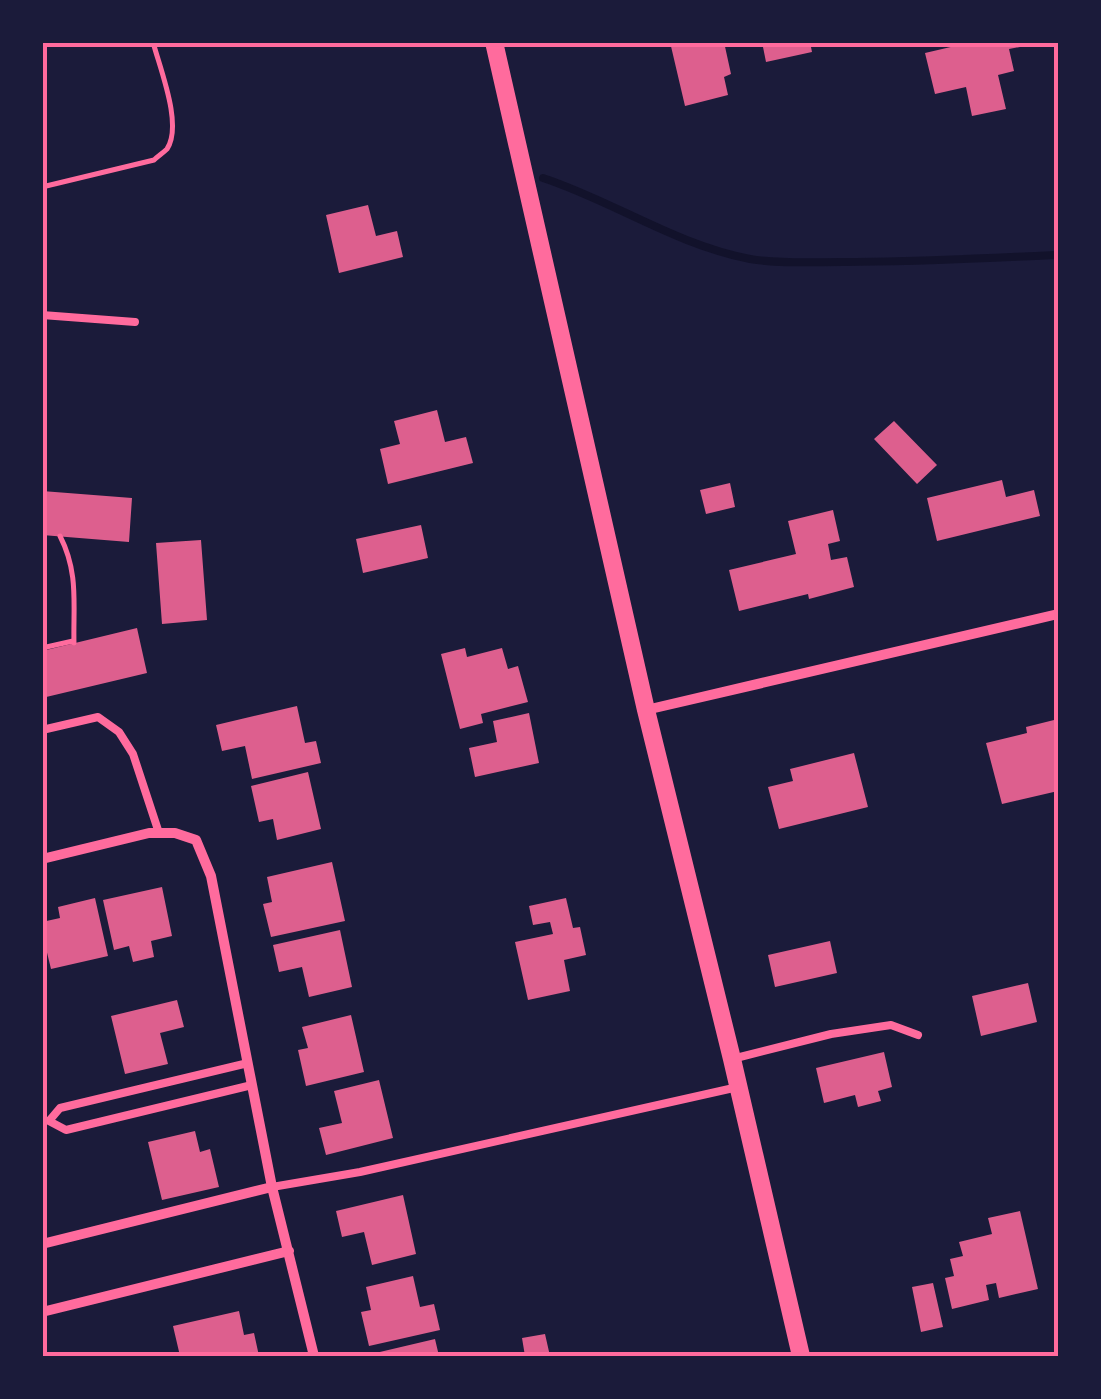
<svg xmlns="http://www.w3.org/2000/svg" width="1101" height="1399" font-family="Literata,serif">
<style>
.lines{fill:none;stroke-linecap:round;stroke-linejoin:round}
.stream{stroke:#12122b;stroke-width:8}
.building{fill:#dd5f8e}
.path{stroke:#ff6b9d;stroke-width:5}
.service{stroke:#ff6b9d;stroke-width:8}
.minor{stroke:#ff6b9d;stroke-width:10}
.tertiary{stroke:#ff6b9d;stroke-width:18}
.neatline{fill:none;stroke:#ff6b9d;stroke-width:4}
</style>
<rect width="100%" height="100%" fill="#1b1b3a"/>
<g class="lines">
<path class="stream" d="M543,178C613,201 676,245 750,259C780,264 813,262 843,262C915,262 987,258 1058,255"/>
</g>
<path class="building" d="M670,42H724L731,74L724,77L728,95L685,106Z
M762,42H810L812,52L766,62Z
M954,42H1019L1020,47L1009,49L1014,71L998,75L1006,109L972,116L966,87L935,94L925,53L955,46Z
M368,205L376,236L397,231L403,257L339,273L326,215Z
M437,410L445,442L466,437L473,463L388,484L380,449L400,444L394,421Z
M894,421L937,465L917,484L874,439Z
M1002,480L1006,497L1034,490L1040,516L937,541L927,498Z
M730,483L735,507L706,514L700,490Z
M42,491L132,498L129,542L42,535Z
M833,510L840,541L828,544L831,560L847,557L854,587L809,599L808,594L739,611L729,570L796,554L788,521Z
M421,525L428,558L363,573L356,539Z
M201,540L207,620L162,624L156,543Z
M137,628L147,673L42,698V651Z
M465,648L467,657L502,648L508,669L518,666L528,702L481,714L483,723L460,729L441,654Z
M297,706L305,743L316,741L321,763L252,779L245,746L222,751L216,725Z
M529,713L539,763L475,777L469,748L497,742L493,721Z
M1058,719V791L1002,804L986,743L1027,733L1026,727Z
M854,753L868,807L779,829L768,787L793,781L790,769Z
M308,772L321,829L277,840L273,819L259,822L251,786Z
M332,862L345,921L271,937L263,904L272,902L267,877Z
M162,887L172,936L151,941L154,957L133,962L129,946L114,950L103,900Z
M95,898L108,956L51,969L42,932V922L60,918L58,907Z
M566,898L573,928L580,927L586,955L564,960L570,991L528,1000L515,942L553,934L550,922L533,925L529,906Z
M340,930L352,987L309,997L302,967L279,972L273,945Z
M830,941L837,973L775,987L768,955Z
M1028,983L1037,1022L981,1036L972,996Z
M177,1000L184,1027L160,1033L168,1064L125,1074L111,1016Z
M351,1015L364,1072L306,1086L298,1050L308,1048L302,1027Z
M884,1052L892,1087L878,1091L881,1101L858,1107L855,1095L824,1103L816,1068Z
M379,1080L393,1138L326,1155L319,1128L342,1123L334,1091Z
M195,1131L200,1152L210,1149L219,1187L162,1200L148,1142Z
M403,1195L416,1254L372,1265L364,1232L342,1237L336,1211Z
M1020,1211L1038,1289L999,1298L996,1283L986,1285L989,1300L952,1309L945,1278L954,1276L950,1259L963,1256L959,1242L992,1234L988,1218Z
M413,1276L420,1307L434,1304L440,1330L369,1346L361,1312L371,1310L366,1287Z
M933,1283L943,1327L921,1332L912,1287Z
M239,1311L244,1335L254,1333L259,1356H180L173,1326Z
M545,1334L550,1356H525L522,1338Z
M435,1339L439,1356H368L367,1355Z"/>
<g class="lines">
<path class="path" d="M42,187L154,160C158,156 163,153 167,149C183,125 160,69 153,42
M60,536C79,573 73,605 74,643
M42,648L73,641"/>
<path class="service" d="M42,315L135,322
M42,730L98,717L119,732L133,754L159,833
M732,1059L831,1034L891,1025L918,1035
M248,1063L60,1108L49,1121L66,1130L252,1085
M272,1187L360,1172L738,1087"/>
<path class="minor" d="M646,710L1058,614
M42,859L149,833H175L196,840L211,876L272,1187L314,1356
M42,1244L272,1187
M42,1312L289,1251"/>
<path class="tertiary" d="M494,42L646,710L732,1059L801,1356"/>
</g>
<rect width="1101" height="1399" fill="none" stroke="#1b1b3a" stroke-width="90"/>
<rect x="45" y="45" width="1011" height="1309" class="neatline"/>
</svg>
